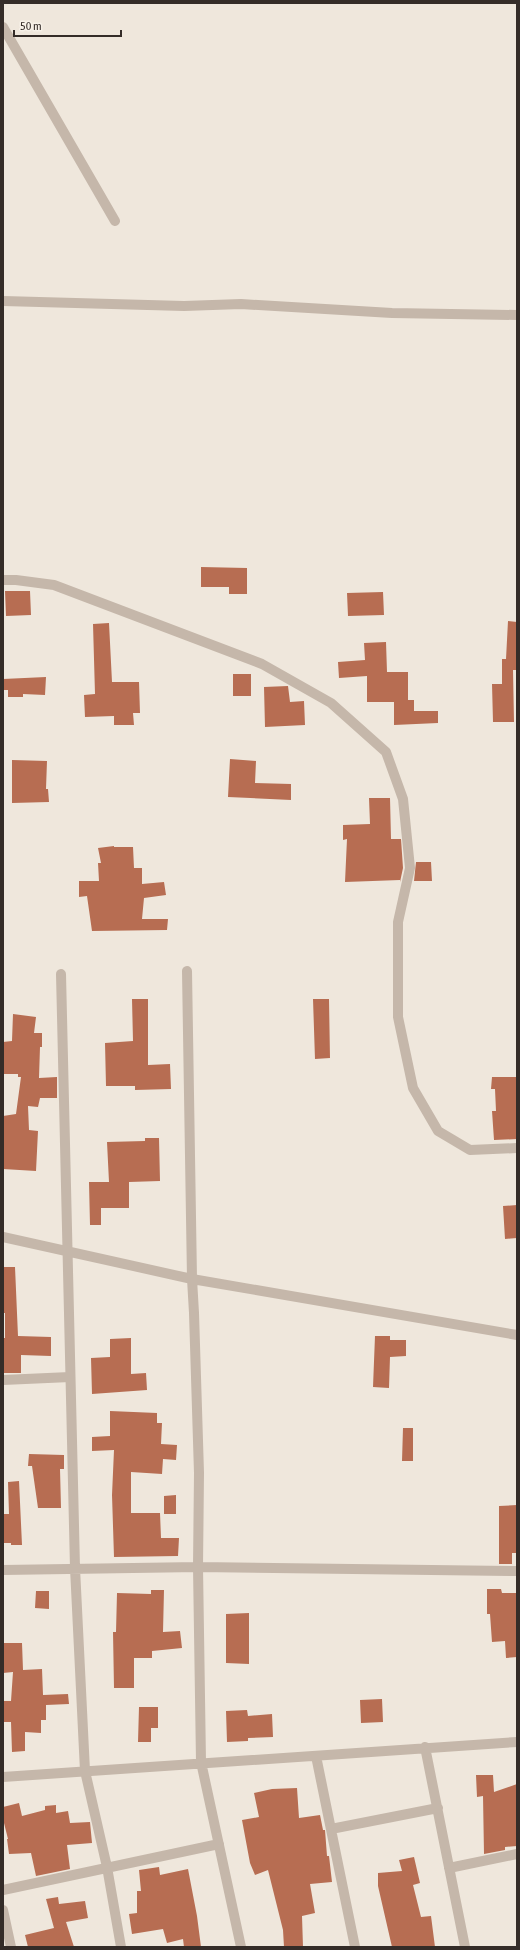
<svg xmlns="http://www.w3.org/2000/svg" width="520" height="1950" font-family="'Asap Condensed',sans-serif">
<style>
.building{fill:#b76d52}
.lines{fill:none;stroke-linecap:round;stroke-linejoin:round}
.minor{stroke:#c5b7aa;stroke-width:10}
</style>
<rect width="100%" height="100%" fill="#efe7dc"/>
<path class="building" d="M201,567L247,568V594H229V587H201Z
M5,591H30L31,615L6,616Z
M383,592L384,615L348,616L347,593Z
M508,621L517,622V670H513L514,722H493L492,684H502V659H506Z
M109,623L112,682H139L140,713H133L134,725H114V716L85,717L84,695L95,694L93,624Z
M386,642L387,672H408V700H414V711H438V723L394,725V702H367V676L339,678L338,662L365,660L364,643Z
M233,674H251V696H233Z
M46,677L45,695L23,694V697H8V690H3V679Z
M288,686L290,702L304,701L305,725L265,727L264,687Z
M230,759L256,761L255,783L291,784V800L228,797Z
M12,760L47,761L46,789H48L49,802L12,803Z
M369,798H390L391,839H401L403,868L400,882V880L345,882L347,839L343,840V825L370,824Z
M114,846V847H133L134,868H142V884L164,882L166,895L144,898L142,919H168L167,930L92,931L87,896L79,897V881H99L98,863H101L98,848Z
M416,862H431L432,881H414Z
M132,999H148V1065L170,1064L171,1089L135,1090V1086H106L105,1043L133,1041Z
M313,999H329L330,1058L315,1059Z
M13,1014L36,1017L34,1033H42V1047H40L39,1078L57,1077V1098H40L38,1107L28,1106L29,1130L38,1131L36,1171L3,1169V1116L16,1114L21,1077H18V1074H3V1042L12,1041Z
M492,1077H517V1139L494,1140L492,1111H496L495,1089H491Z
M145,1138H159L160,1181L129,1182V1208H101V1225H90L89,1182H109L107,1142L145,1141Z
M517,1205V1238L505,1239L503,1206Z
M3,1267H15L18,1336L51,1337V1356L21,1355V1373H3V1338H5V1313H3Z
M375,1336H390V1340H406V1356L390,1357L389,1388L373,1387Z
M131,1338V1374L146,1373L147,1390L92,1394L91,1358L110,1357V1339Z
M110,1411L157,1413V1423H162L161,1444L177,1445L176,1460L163,1459L162,1474L131,1472V1513H160L161,1538H179L178,1556L114,1557L112,1495L114,1450L92,1451V1437L110,1436Z
M403,1428H413V1461H402Z
M29,1454L64,1455V1469H60L61,1508H38L32,1466H28Z
M19,1481L22,1545H11V1543H3V1514H9L8,1482Z
M176,1495V1514H164V1496Z
M517,1505V1553H512V1564H499V1506Z
M487,1589H501L502,1593H517V1657L506,1658L505,1641L492,1642L490,1614H487Z
M151,1590H164L163,1632L180,1631L182,1648L152,1651V1658H134V1688H114L113,1632H116L117,1593L151,1594Z
M36,1591H49V1609L35,1608Z
M249,1613V1664L226,1663V1614Z
M3,1643H22L23,1670L42,1669L43,1695L68,1694L69,1704L46,1705V1720H41V1733L25,1732V1751L12,1752L11,1722H3V1701H11L13,1672L3,1673Z
M382,1699L383,1722L361,1723L360,1700Z
M139,1707H158V1728H151V1742H138Z
M247,1710L248,1716L272,1714L273,1737L248,1738V1741L227,1742L226,1711Z
M476,1775H493L494,1792L517,1784V1846L505,1847V1850L484,1854L483,1796L477,1797Z
M297,1788L299,1818L320,1815L323,1830H325L327,1856H329L332,1882L310,1884L315,1913L302,1916L303,1947H284L283,1930L268,1870L255,1875L250,1863L242,1820L259,1817L254,1793L272,1789Z
M19,1803L22,1816L45,1810V1806L56,1805V1813L68,1811L70,1823L90,1822L92,1843L67,1845L70,1869L36,1876L31,1853L9,1854L7,1839H8L3,1819V1807Z
M414,1857L420,1883L413,1885L421,1917L431,1916L435,1947H392L378,1886V1873L402,1871L399,1860Z
M159,1867L160,1875L188,1869L197,1916L201,1947H184L183,1939L167,1943L163,1929L132,1934L129,1914L137,1913V1891H141L139,1870Z
M58,1897L59,1904L85,1901L88,1918L66,1922L74,1947H28L25,1935L54,1928L46,1899Z"/>
<g class="lines">
<path class="minor" d="M3,27L115,221
M3,301L184,306L241,304L392,313L517,315
M3,580H16L54,585L262,664L331,703L386,752L403,799L410,868L398,922V1017L413,1088L438,1131L470,1150L517,1148
M187,971L192,1279L194,1313L199,1473L198,1567L201,1762L241,1947
M61,974L75,1568L85,1771L107,1867L121,1947
M3,1237L192,1279L517,1335
M3,1380L70,1377
M3,1570L198,1567L517,1571
M425,1747L465,1947
M316,1756L355,1947
M3,1777L517,1742
M331,1829L438,1808
M449,1868L517,1854
M3,1890L219,1844
M3,1910L11,1947"/>
</g>
<rect width="520" height="1950" fill="none" stroke="#342c28" stroke-width="8"/>
<path d="M14 30v6h107v-6" fill="none" stroke="#342c28" stroke-width="2"/>
<text x="20" y="30" font-size="12" fill="#342c28" stroke="#f7f1e8" stroke-width="3" paint-order="stroke">50 m</text>
</svg>
